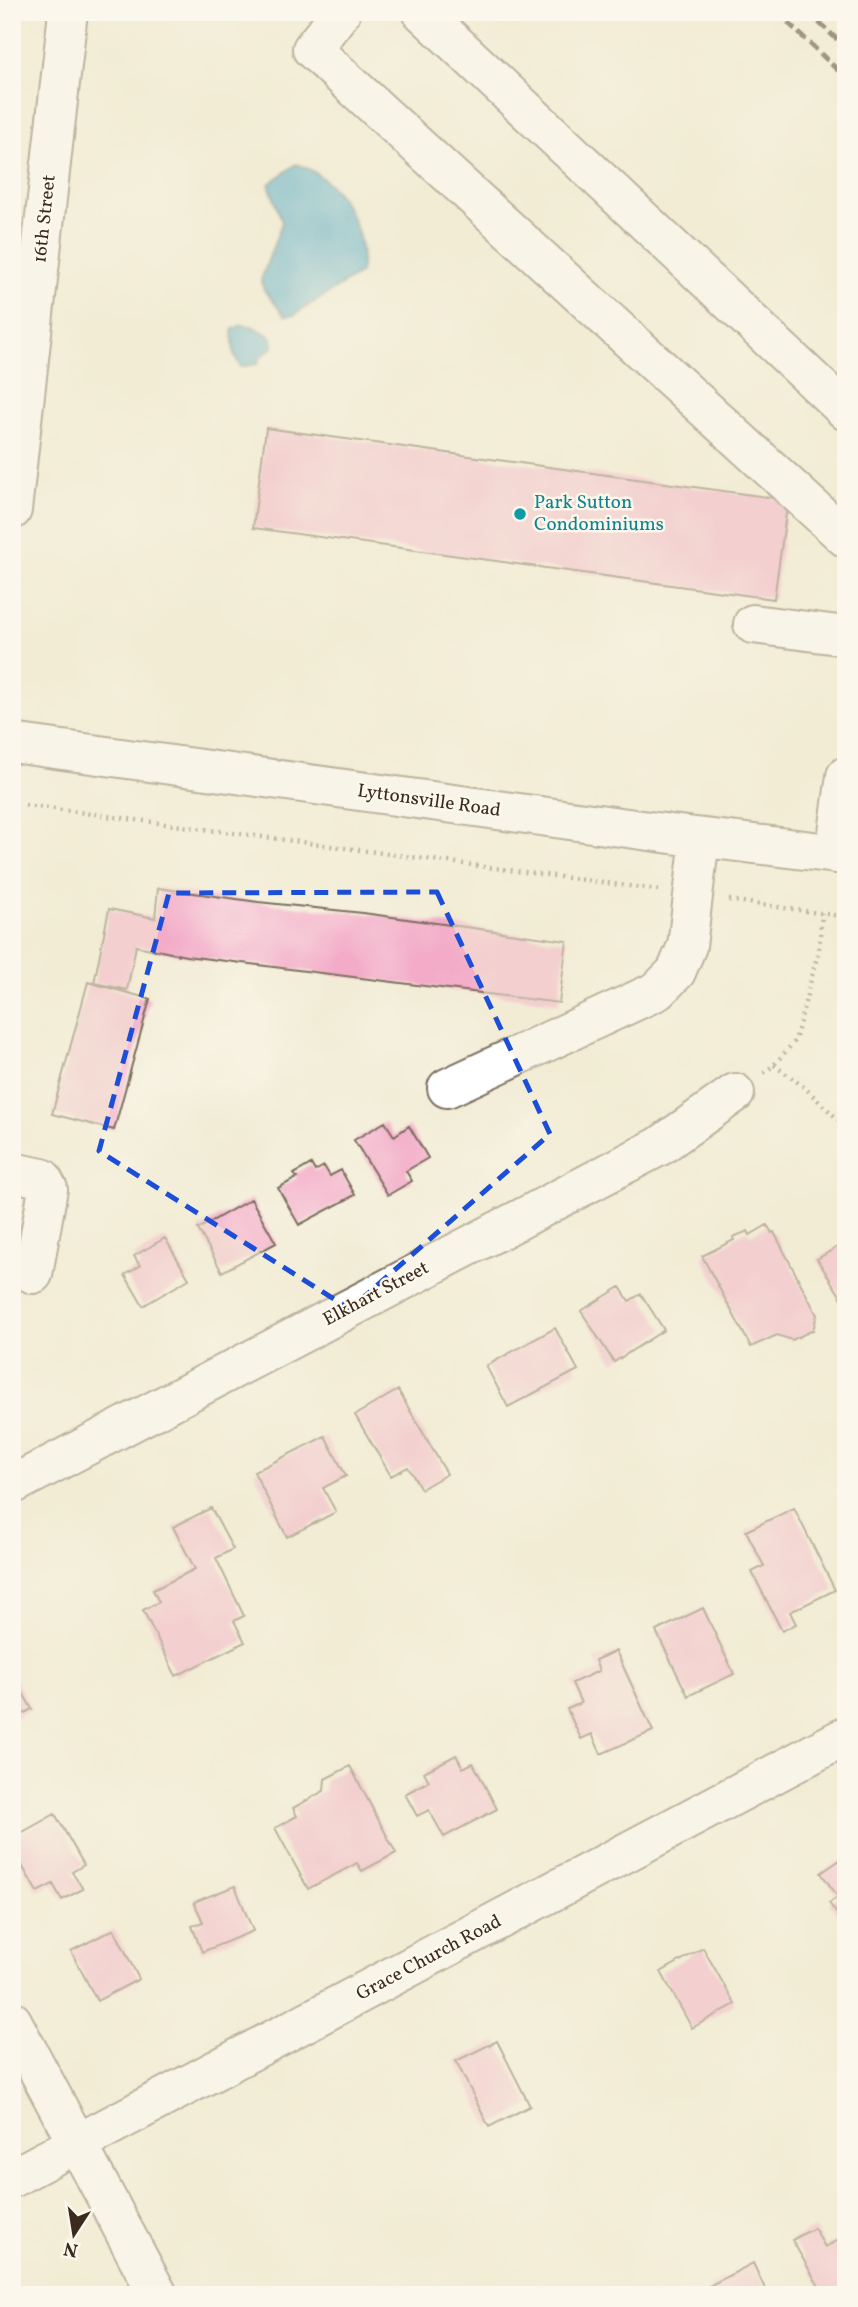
<svg xmlns="http://www.w3.org/2000/svg" width="858" height="2307" font-family="Vollkorn,serif">
<style>
.water{fill:#4da7cb;stroke:#446874;stroke-width:2}
.building{fill:#f3abc8}
.lines{fill:none;stroke-linecap:round;stroke-linejoin:round}
.minor-casing{stroke:#7b6e5e;stroke-width:42}
.major-casing{stroke:#7b6e5e;stroke-width:42}
.path{stroke:#7b6e5e;stroke-width:4.5;stroke-dasharray:2 5;stroke-linecap:butt}
.minor{stroke:#fff;stroke-width:38}
.major{stroke:#fff;stroke-width:38}
.rail{stroke:#3b2a1e;stroke-width:5;stroke-dasharray:10 5;stroke-linecap:butt}
.marked{fill:none;stroke:#1d4ed8;stroke-width:5;stroke-dasharray:14 9;stroke-linejoin:round}
.culture-dot{fill:#0f9aa8;stroke:#fbf7ec;stroke-width:2.5}
.labels{text-anchor:middle;dominant-baseline:central;stroke-width:5;stroke-linejoin:round;paint-order:stroke}
.street-label{font-size:19px;fill:#3b2a1e;stroke:#fbf7ec}
.culture-label{font-size:19px;fill:#0d838f;stroke:#fbf7ec;text-anchor:start}
</style>
<rect width="100%" height="100%" fill="#fbf7ec"/>
<filter id="ink" filterUnits="userSpaceOnUse"><feTurbulence type="fractalNoise" baseFrequency=".0143" numOctaves="2"/><feDisplacementMap in="SourceGraphic" scale="14" xChannelSelector="R" yChannelSelector="G"/><feConvolveMatrix kernelMatrix="1 2 1 2 8 2 1 2 1" color-interpolation-filters="sRGB"/></filter>
<filter id="wash" filterUnits="userSpaceOnUse"><feTurbulence type="fractalNoise" baseFrequency=".00686" numOctaves="4" result="noise"/><feDisplacementMap in="SourceGraphic" scale="28" xChannelSelector="R" yChannelSelector="G"/><feGaussianBlur stdDeviation="1.57" result="paint"/><feColorMatrix in="noise" values="0 0 0 0 0 0 0 0 0 0 0 0 0 0 0 0 0 1.4 0 .05"/><feComposite in="paint" operator="in"/></filter>
<g filter="url(#wash)">
<rect width="100%" height="100%" fill="#f2ecd6"/>
<path class="water" d="M296,164C336,174 370,233 360,273L294,315L285,316L264,290L261,280L282,222L269,184Z
M241,325L252,326L272,337L273,347L259,358L258,364L241,367L234,355L232,330Z"/>
<g id="blocks">
<path class="building" d="M266,428L788,500L774,599L253,528Z
M158,888L258,902L363,913L567,941L559,1003L186,956L136,946L127,990L94,983L109,909L155,918Z
M88,982L150,999L114,1130L52,1114Z
M385,1122L394,1136L409,1126L428,1158L406,1171L412,1181L388,1195L354,1140Z
M311,1164L315,1171L324,1166L330,1176L341,1170L355,1195L299,1225L278,1188L297,1178L294,1174Z
M251,1199L276,1243L222,1272L198,1229Z
M767,1225L772,1233L774,1232L817,1315L813,1330L792,1340L777,1335L751,1347L702,1256L734,1240L733,1237L748,1231L750,1235Z
M165,1238L189,1279L143,1306L125,1275L140,1266L134,1256Z
M846,1242V1305L817,1259Z
M620,1287L629,1301L641,1294L664,1330L614,1362L581,1311Z
M555,1328L578,1370L508,1407L486,1366Z
M398,1390L447,1474L421,1489L408,1467L391,1476L355,1415Z
M325,1436L346,1476L323,1488L336,1512L287,1537L254,1472Z
M211,1508L233,1549L216,1558L244,1616L234,1621L245,1642L176,1676L143,1610L159,1602L153,1590L195,1569L173,1527Z
M794,1508L835,1590L790,1612L796,1624L782,1631L752,1572L764,1566L746,1531Z
M703,1608L734,1674L688,1696L656,1631Z
M616,1651L653,1731L601,1754L592,1734L581,1739L567,1709L581,1703L572,1683L599,1671L595,1660Z
M12,1674L32,1709L12,1720Z
M456,1755L463,1768L473,1763L497,1809L444,1837L429,1810L417,1816L405,1794L429,1781L424,1772Z
M350,1766L396,1853L362,1871L357,1863L308,1889L275,1828L297,1816L293,1808L324,1791L325,1779Z
M55,1814L84,1865L72,1872L83,1889L62,1900L53,1884L37,1892L12,1848V1838Z
M840,1860L846,1868V1926L829,1903L838,1897L821,1873Z
M235,1886L253,1931L202,1952L192,1926L203,1922L194,1902Z
M114,1929L139,1979L97,2001L71,1951Z
M703,1948L735,2004L692,2028L661,1972Z
M497,2041L530,2106L489,2127L456,2061Z
M814,2228L825,2247L846,2236V2295H824L792,2240Z
M753,2263L768,2295H713L709,2286Z"/>
</g>
</g>
<g filter="url(#ink)">
<use href="#blocks" fill-opacity="0" stroke="#7b6e5e" stroke-width="2"/>
<g class="lines">
<g class="minor-casing">
<path id="minor" d="M341,12L312,49L846,538
M422,12L846,411
M753,624L846,636
M12,743L671,834L846,855
M835,854L846,776
M447,1088L657,991L676,972L687,946L700,838
M12,1172L42,1178L48,1189L33,1274
M12,1485L660,1146L735,1093
M12,2021L158,2295
M12,2178L846,1736"/>
</g>
<g class="major-casing">
<path id="major" d="M12,510L68,12"/>
</g>
<path class="path" d="M25,805L658,890
M729,900L846,917
M774,1065L804,1087L846,1127
M764,1073L774,1065L795,1041L819,949L822,913"/>
<use href="#minor" class="minor"/>
<use href="#major" class="major"/>
<path class="rail" d="M777,12L846,78
M808,12L846,48"/>
</g>
</g>
<path d="M0 0H858V2307H0ZM437,892L550,1134L350,1309L99,1151L169,893Z" fill="#f2ecd6" fill-opacity=".55" fill-rule="evenodd"/>
<path class="marked" d="M437,892L550,1134L350,1309L99,1151L169,893Z"/>
<circle class="culture-dot" cx="520" cy="514" r="7"/>
<g class="labels">
<g class="street-label">
<text transform="translate(45 219) rotate(-84)">16th Street</text>
<text transform="translate(429 801) rotate(8)">Lyttonsville Road</text>
<text transform="translate(376 1294) rotate(-28)">Elkhart Street</text>
<text transform="translate(429 1958) rotate(-28)">Grace Church Road</text>
</g>
<g class="culture-label">
<text x="534" y="503">Park Sutton<tspan x="534" dy="22">Condominiums</tspan></text>
</g>
</g>
<rect width="858" height="2307" fill="none" stroke="#fbf7ec" stroke-width="42"/>
<g transform="translate(74 2234) rotate(192)" stroke="#fbf7ec" stroke-width="5" paint-order="stroke">
<path d="M0-5L12 26L0 18L-12 26Z" fill="#3b2a1e"/>
<text y="-10" font-size="19" font-weight="bold" text-anchor="middle" fill="#3b2a1e">N</text>
</g>
</svg>
